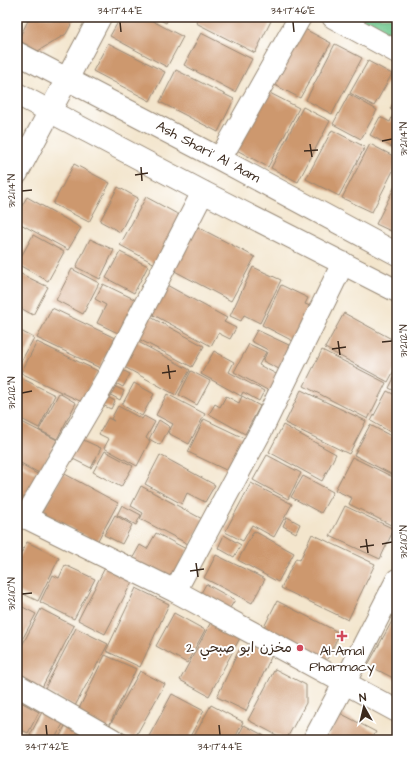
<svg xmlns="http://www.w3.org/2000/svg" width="414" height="757" font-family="'Architects Daughter','Playpen Sans Arabic',sans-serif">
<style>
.green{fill:#70c88e;stroke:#567956}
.building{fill:#cd986e}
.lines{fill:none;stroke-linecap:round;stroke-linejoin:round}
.minor-casing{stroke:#978875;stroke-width:24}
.minor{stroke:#fff;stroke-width:22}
.ticks{fill:none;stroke:#3b2a1e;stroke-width:1.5}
.poi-dot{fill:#d1495b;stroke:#fff;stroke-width:1.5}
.labels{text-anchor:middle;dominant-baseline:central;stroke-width:4;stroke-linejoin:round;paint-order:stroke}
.street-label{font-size:14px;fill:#3b2a1e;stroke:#fff}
.poi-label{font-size:14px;fill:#3b2a1e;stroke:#fff;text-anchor:end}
.neatline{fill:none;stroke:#3b2a1e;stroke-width:1.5}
.ticks-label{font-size:10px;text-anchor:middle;fill:#3b2a1e}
</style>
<rect width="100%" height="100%" fill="#fff"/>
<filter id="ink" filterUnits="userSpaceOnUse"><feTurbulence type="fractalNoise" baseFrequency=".025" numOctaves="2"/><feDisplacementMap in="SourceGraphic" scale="8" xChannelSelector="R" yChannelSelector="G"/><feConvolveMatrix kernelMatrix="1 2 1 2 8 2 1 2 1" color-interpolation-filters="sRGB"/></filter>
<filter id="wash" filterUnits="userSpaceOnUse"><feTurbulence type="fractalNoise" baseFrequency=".012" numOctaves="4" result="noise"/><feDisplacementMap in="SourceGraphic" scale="16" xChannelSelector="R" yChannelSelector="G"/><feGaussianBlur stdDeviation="0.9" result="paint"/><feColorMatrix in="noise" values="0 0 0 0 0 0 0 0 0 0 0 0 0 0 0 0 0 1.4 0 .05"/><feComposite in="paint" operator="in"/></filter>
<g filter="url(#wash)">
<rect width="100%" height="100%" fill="#f3e5cc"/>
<path class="green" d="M348,17H397V41Z"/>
<g id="blocks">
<path class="building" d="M17,17H22L17,26Z
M30,17H75L66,34L38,51L18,40Z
M121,17H145L183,37L167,67L110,36Z
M154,17H169L166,23Z
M199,17H263L271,21L255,53L196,23Z
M299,26L331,43L300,98L269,82Z
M201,33L252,59L235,92L184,65Z
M108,43L165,72L150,101L93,71Z
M335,44L362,58L332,114L306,100Z
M368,61L392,74L374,106L350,93Z
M176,70L234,99L218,132L160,102Z
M264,90L299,108L268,167L233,148Z
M349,94L377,110L361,139L333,124Z
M397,97V113L390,109Z
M303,107L330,121L298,182L271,168Z
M393,115L397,117V150L370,135L380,117L390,122Z
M332,130L365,147L339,196L306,179Z
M370,144L397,158V163L372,212L342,198Z
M74,164L110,183L89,222L53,204Z
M397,182V234L376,224Z
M118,187L138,198L120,232L100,221Z
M27,197L81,228L68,250L17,222V214Z
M146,197L183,217L157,265L120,245Z
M190,223L255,257L231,301L167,267Z
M33,235L64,252L48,281L17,264Z
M90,239L114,250L100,279L76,267Z
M120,252L148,266L134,293L106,278Z
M253,267L281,280L260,323L244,315L241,321L230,316Z
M72,269L99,283L83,314L56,300Z
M17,272L48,287L33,315L17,306Z
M163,283L227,318L224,322L236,328L230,339L218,333L211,346L148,312Z
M103,284L136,300L120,334L97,323L106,305L95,299Z
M281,285L308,298L305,304L310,306L293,341L262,325Z
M52,308L115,338L100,368L37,338Z
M344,313L397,342V365L388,382L325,348Z
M145,314L204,346L192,367L133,336Z
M17,329L34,338L18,367L17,366Z
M257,330L291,346L279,369L263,361L268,350L251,341Z
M131,338L190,370L176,395L117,363Z
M37,342L98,371L82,402L21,373Z
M249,344L266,352L259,365L280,376L271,392L234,372Z
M322,350L386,383L368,419L304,386Z
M214,351L234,362L229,372L264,391L259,401L243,392L241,396L201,374Z
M117,367L130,374L123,387L110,380Z
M191,371L210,381L197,405L179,395Z
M397,372V392L389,388Z
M17,376L55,395L39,428L17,417Z
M134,383L154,394L142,416L122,405Z
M112,385L124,391L120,400L107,393Z
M301,390L366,421L349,454L285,423Z
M387,391L397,396V436L371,421Z
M59,393L76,403L57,439L39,430Z
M167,394L205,414L189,444L168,433L173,424L156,415Z
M103,395L115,401L111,409L98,403Z
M226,396L239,403L242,396L260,406L245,434L209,414L215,404L220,407Z
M118,406L142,419L144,416L155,422L146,438L150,441L137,466L104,448L109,439L99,434L108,418L114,421L111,419Z
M204,419L244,438L228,471L188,452Z
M18,420L57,440L39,473L17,461Z
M159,420L170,427L160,445L149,439Z
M283,425L336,454L322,481L269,452Z
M370,425L397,439V477L354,455Z
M79,438L101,448L91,468L69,457Z
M105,451L133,466L121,487L93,472Z
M160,455L215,485L205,502L187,493L182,504L145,484Z
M267,455L301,473L288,499L253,480Z
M352,457L397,479V514L391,525L349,504L352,498L335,490Z
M17,463L45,478L29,504L17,505Z
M63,473L118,503L97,542L42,513Z
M303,476L333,492L321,513L291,497Z
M251,483L292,504L274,537L252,525L243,541L225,532Z
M141,486L204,520L190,545L140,519L143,513L131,506Z
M122,505L141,515L136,525L117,515Z
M345,506L394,529L380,559L330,536Z
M115,515L132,525L122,544L104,535Z
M287,517L300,524L296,533L283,526Z
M254,531L294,553L278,582L238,560Z
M156,533L188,550L171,583L131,561L140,545L147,549Z
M312,534L375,564L348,620L281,588L296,558L300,560Z
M224,535L241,545L234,557L218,548Z
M27,542L59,558L38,601L17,591V561Z
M216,555L265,579L252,603L204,578Z
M108,562L135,576L105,634L78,620Z
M65,565L95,579L74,619L40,602L53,575L59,578Z
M206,584L235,600L228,611L200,595Z
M136,588L169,604L140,667L106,651Z
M277,601L340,633L325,663L262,631Z
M17,604L36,614L17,649Z
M41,609L74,626L39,693L17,681V655Z
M397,612V680L368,665Z
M174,613L205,630L187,663L156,646Z
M212,620L241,636L209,696L180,680Z
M76,628L108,644L75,706L44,690Z
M250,645L272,655L246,711L217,697L239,650L246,653Z
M105,655L136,669L106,732L75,717Z
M275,669L306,685V703L286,740L248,720Z
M140,671L165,684L134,739L110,725Z
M172,694L204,711L188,740H147Z
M19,701L39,712L28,733L17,728V710Z
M211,705L243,722L234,740H192Z
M42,712L63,724L54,740H40L30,735Z
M340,713L376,732L371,740H326Z
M244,725L272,740H236Z
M65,726L90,740H58Z"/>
</g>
</g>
<g filter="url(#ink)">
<use href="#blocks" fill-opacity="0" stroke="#978875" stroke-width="1"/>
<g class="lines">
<g class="minor-casing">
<path id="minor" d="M333,17L397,52
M17,53L220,159L397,254
M17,94L203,192L397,291
M220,159L300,17
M17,173L100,17
M17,513L175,591L397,711
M25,518L110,373L203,192
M175,591L262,429L343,263
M17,685L113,740
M314,740L345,682L397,580"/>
</g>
<use href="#minor" class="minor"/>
</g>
</g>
<path class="ticks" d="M120,22L121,32M293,22L294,32M382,141L392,139M310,144L312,157M304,151L318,150M141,167L142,181M135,175L148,173M22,191L32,190M338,341L340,355M382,342L392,341M332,349L346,347M168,365L170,379M162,373L176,371M22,393L32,391M366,539L368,553M382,544L392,542M360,547L374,545M196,563L198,577M190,571L204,569M22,594L32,593M46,725L47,735M219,725L220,735"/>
<g class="poi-dot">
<path d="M340 630h4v4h4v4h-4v4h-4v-4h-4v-4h4z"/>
<circle cx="300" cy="648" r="4"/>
</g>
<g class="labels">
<g class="street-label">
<text transform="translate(208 152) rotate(28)">Ash Shari' Al 'Aam</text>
</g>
<g class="poi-label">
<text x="292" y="648">مخزن ابو صبحي 2</text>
<text x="342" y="651" text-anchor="middle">Al-Amal<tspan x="342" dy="16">Pharmacy</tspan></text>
</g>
</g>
<rect width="414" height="757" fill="none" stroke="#fff" stroke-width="44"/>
<g transform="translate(364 707) rotate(352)" stroke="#ffffff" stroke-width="3" paint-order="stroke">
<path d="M0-3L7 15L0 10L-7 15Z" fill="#3b2a1e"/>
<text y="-6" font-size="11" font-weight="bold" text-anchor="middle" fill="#3b2a1e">N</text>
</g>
<rect x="22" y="22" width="370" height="713" class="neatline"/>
<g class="ticks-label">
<text x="120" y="14">34°17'44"E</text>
<text x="293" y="14">34°17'46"E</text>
<text transform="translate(403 139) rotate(-90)" y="4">31°21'14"N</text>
<text transform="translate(11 191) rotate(-90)" y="4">31°21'14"N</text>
<text transform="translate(403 341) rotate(-90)" y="4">31°21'12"N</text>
<text transform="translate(11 393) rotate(-90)" y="4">31°21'12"N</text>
<text transform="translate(403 542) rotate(-90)" y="4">31°21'10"N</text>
<text transform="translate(11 594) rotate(-90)" y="4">31°21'10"N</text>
<text x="47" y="750">34°17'42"E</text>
<text x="220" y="750">34°17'44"E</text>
</g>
</svg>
